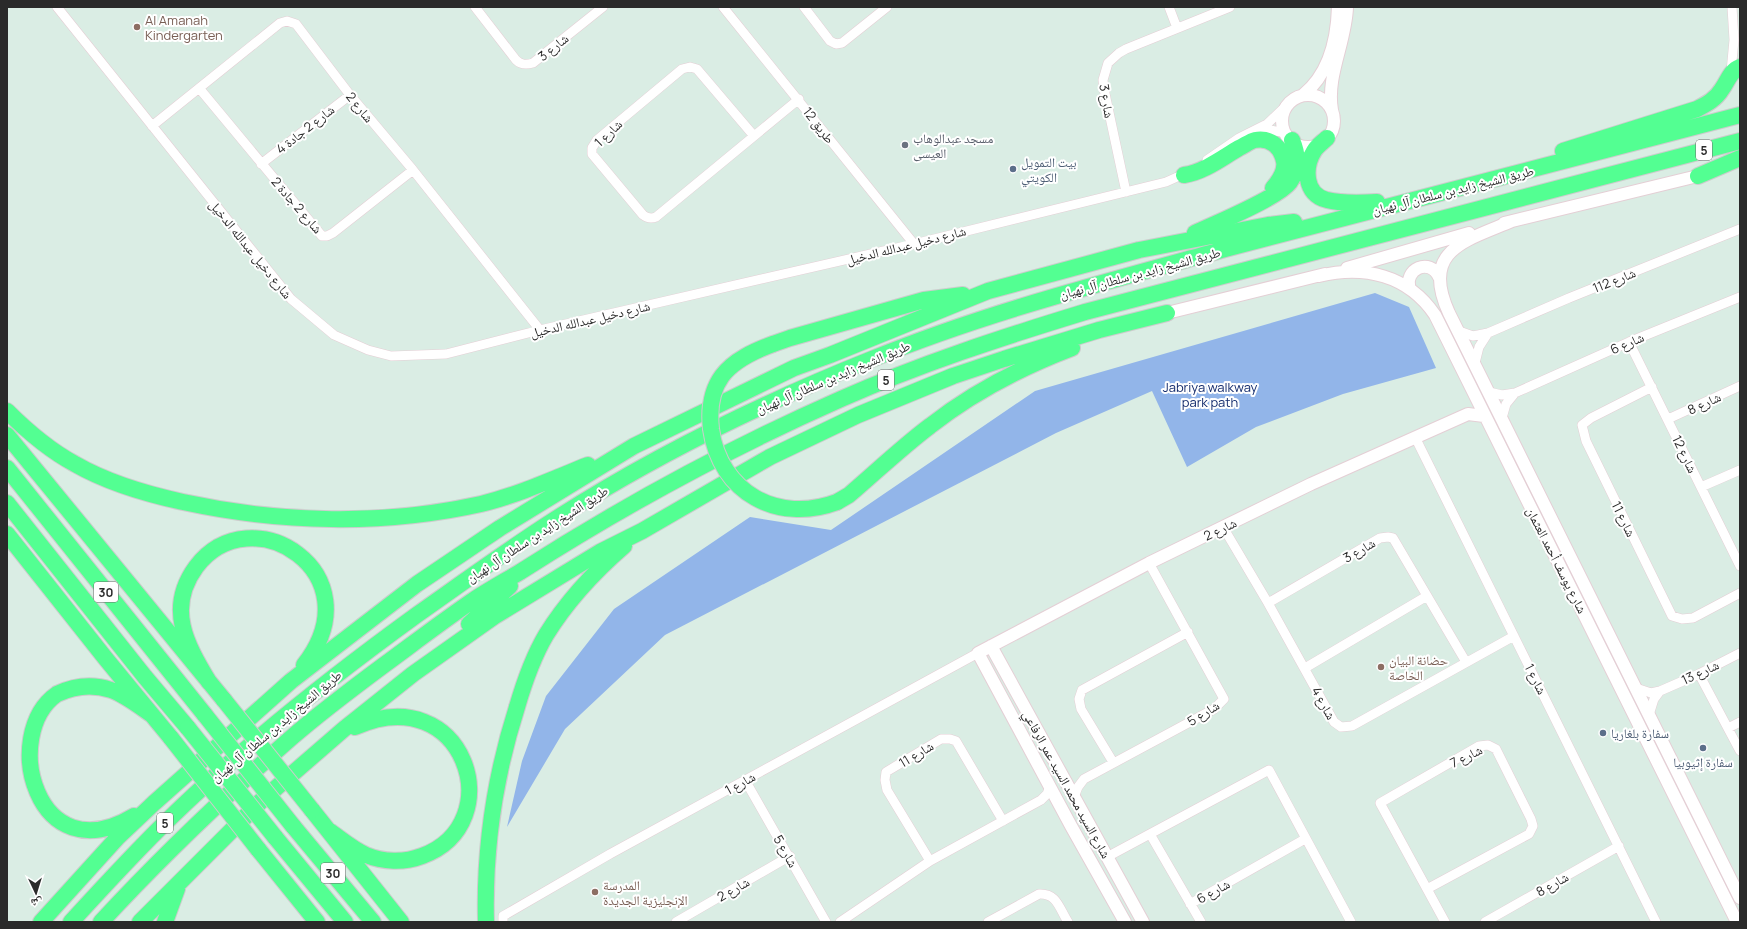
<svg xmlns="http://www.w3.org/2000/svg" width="1747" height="929" font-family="Manrope,'Noto Naskh Arabic',sans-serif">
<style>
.green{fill:#92b5e9}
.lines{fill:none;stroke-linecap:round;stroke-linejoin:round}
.street-casing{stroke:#e4cfd5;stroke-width:10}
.secondary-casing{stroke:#e4cfd5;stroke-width:14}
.highway-casing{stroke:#ccc;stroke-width:18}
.street{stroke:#fff;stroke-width:9}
.secondary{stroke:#fff;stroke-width:12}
.highway{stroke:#53ff92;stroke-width:16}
.highway-bridge-casing{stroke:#ccc;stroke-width:18;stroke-linecap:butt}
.highway-bridge{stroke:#53ff92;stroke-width:16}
.education-dot{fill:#8d6e63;stroke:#fff;stroke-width:1.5}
.worship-dot{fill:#6b7280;stroke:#fff;stroke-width:1.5}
.service-dot{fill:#5c6f8a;stroke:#fff;stroke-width:1.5}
.labels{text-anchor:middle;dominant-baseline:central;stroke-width:4;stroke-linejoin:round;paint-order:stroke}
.shield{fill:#fff;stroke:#6a6a6a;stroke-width:1}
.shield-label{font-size:12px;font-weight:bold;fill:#2a2a2a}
.education-label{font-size:13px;fill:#785e54;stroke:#fff;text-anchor:start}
.street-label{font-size:13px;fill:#2a2a2a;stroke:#fff}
.worship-label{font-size:13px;fill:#5b616d;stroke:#fff;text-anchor:start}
.service-label{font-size:13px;fill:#4e5e75;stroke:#fff;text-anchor:start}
.park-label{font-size:13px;fill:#142c6d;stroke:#fff}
</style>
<rect width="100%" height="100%" fill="#daede4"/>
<path class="green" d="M1375,293L1409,307L1436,368L1343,394L1256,427L1187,467L1152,391L1056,433L665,635L565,729L507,827L522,761L546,696L614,609L750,517L831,530L1035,391Z"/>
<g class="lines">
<g class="street-casing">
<path id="street" d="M57,7L291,299L334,335L368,350L391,356L446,354L540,330L914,244L1166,182L1186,173
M475,7L516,60C521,65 526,65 533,63L603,7
M723,7L914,244
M804,7L830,41L836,44L842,43L887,7
M1169,7L1177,28
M1731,72L1734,40L1732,7
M199,88L322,236H327L333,233L413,170
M152,126L280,23L287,21L296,24L350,95L413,170L540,330
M1258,131L1270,130L1286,133
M754,136L697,69L690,67L682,69L597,140L592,148V154L643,215C647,218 651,219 656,217L799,99
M1207,160L1239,138L1267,124L1287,105
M261,164L350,95
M1126,192L1104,89L1103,80L1108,63L1119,53L1126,49L1230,7
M1459,331L1473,336L1488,333L1569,298L1740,229
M1629,342L1740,566
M1475,363L1479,347L1488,333
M1652,387L1591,418L1582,425L1586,441L1672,616L1682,619L1693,618L1740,593
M1489,392L1502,395L1515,393L1629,342L1740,297
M1502,418L1506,404L1515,393
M1668,419L1740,386
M1415,437L1656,922
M1701,487L1740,470
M1223,527L1268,603L1334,722L1341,727L1352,726L1514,636
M1268,603L1380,538L1388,537L1393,538L1466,662
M1305,668L1427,596
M1699,674L1740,751
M1636,688L1651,693L1660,691L1699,674L1740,653
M1649,715L1654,699L1660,691
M1728,728L1740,722
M1113,762L1081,709L1079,699L1082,690L1188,632
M745,780L826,922
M1074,797L1078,787L1084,779L1214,709L1224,699L1149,563
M1150,834L1201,922
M1107,857L1269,770L1351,922
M930,861L887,790L885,780L886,772L941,739H950L956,741L1003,821
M1427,889L1529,834L1533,826L1531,819L1496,749L1488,745L1479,746L1380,803L1445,922
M1190,904L1305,839
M503,922V916L610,854L978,653
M676,922L790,856
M840,922L930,861L1041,800L1047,794L1050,786
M988,922L1039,894C1057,893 1059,908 1068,922
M1485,922L1619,846"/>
</g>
<g class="secondary-casing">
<path id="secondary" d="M1303,95C1329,74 1337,40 1338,7
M1282 121a26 26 0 1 1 52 0a26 26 0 1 1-52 0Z
M1332,110C1326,76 1346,42 1347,7
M1512,221C1465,241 1420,250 1449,313L1740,898
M1504,223L1706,174
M1347,268L1469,233
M1319,276C1364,265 1408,275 1435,315L1737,922
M1410,289C1403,269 1430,257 1439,277
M1167,313L1325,274
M991,646L1143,922
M1125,922L1071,826L978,653L1149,563L1311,484L1468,414L1484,416"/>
</g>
<g class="highway-casing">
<path id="highway" d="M1327,138C1323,142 1317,146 1314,151C1304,167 1304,195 1327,200C1343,204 1361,203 1377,202
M1563,151L1697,109C1707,104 1716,99 1722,89C1728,81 1730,71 1740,67
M1184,175C1204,172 1222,158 1239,148C1244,146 1250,141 1255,140C1270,137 1281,147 1284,161C1286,171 1279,181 1273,188
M1698,176L1740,158
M1195,233C1216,223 1278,198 1290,182C1299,169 1298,154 1292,140
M773,344L790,338L924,300L963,295
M7,411C28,432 49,450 75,464C108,483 146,494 183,502C280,523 383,526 481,504C518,495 553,479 588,465
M7,435L224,700
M7,468L205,715
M837,502L849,495C876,472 902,447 930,426C972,393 1022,367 1072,348
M7,503L145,677L188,728
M7,534L106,659L171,738
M469,624L510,586
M209,682C186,644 166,608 196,567C251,494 376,573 304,665
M312,810L401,922
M134,816C36,875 0,734 57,694C74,686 93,684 111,690C125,695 139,706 152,715
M293,826L373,922
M328,830C340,838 352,849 366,855C383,862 404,863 422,856C512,823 464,678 355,727
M275,837L345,922
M258,849L317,922
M41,922L118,837L154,803L291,681L417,584L500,528L634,446L794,368L830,355L988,291L1139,250L1268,225L1294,222
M71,922C103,887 135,852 169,819C246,744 331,677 418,614C462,583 506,551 551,522C650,458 762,403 872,359C987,312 1106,282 1225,249C1396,203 1568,160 1740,115
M101,922C161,857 225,796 291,738C321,712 353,688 384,665C414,643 444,620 475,599C489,590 505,581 520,572C623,506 730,448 841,399C920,364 1003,337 1085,312L1740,141
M140,922L261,801L344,729L413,674L495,616L600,552L642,531L770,457L858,415L953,376L1004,359L1099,330L1167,313
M165,922L177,889
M486,922C484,850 495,776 517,707C524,683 533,657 546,635C567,601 594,572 624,546"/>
</g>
<use href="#street" class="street"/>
<use href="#secondary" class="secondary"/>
<use href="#highway" class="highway"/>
<g class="highway-bridge-casing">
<path id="highway-bridge" d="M773,344C754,351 734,360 722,376C711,391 709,411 711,429C720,493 778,524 837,502
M224,700L312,810
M205,715L293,826
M188,728L275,837
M171,738L258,849"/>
</g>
<use href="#highway-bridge" class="highway-bridge"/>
</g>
<g class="education-dot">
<circle cx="137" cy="27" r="4"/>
<circle cx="1381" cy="667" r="4"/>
<circle cx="595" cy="892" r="4"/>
</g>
<circle class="worship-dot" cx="905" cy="145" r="4"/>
<g class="service-dot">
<circle cx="1013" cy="169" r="4"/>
<circle cx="1603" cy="733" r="4"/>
<circle cx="1703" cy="748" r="4"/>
</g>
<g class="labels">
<g class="shield">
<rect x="1696" y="140" width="16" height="20" rx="3"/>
<rect x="878" y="370" width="16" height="20" rx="3"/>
<rect x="94" y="582" width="24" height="20" rx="3"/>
<rect x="157" y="813" width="16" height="20" rx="3"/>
<rect x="321" y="863" width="24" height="20" rx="3"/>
</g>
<g class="shield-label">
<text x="1704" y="150">5</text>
<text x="886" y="380">5</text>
<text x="106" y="592">30</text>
<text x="165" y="823">5</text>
<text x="333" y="873">30</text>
</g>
<g class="education-label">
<text x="145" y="20">Al Amanah<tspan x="145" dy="15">Kindergarten</tspan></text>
<text x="1389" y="660">حضانة البيان<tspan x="1389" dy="15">الخاصة</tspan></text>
<text x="603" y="885">المدرسة<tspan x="603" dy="15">الإنجليزية الجديدة</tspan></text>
</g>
<g class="street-label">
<text transform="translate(553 47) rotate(-39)">شارع 3</text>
<text transform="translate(1107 101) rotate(81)">شارع 3</text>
<text transform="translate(360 107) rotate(51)">شارع 2</text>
<text transform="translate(819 125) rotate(52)">طريق 12</text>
<text transform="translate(305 129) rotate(-38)">شارع 2 جادة 4</text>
<text transform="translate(608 133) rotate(-44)">شارع 1</text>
<text transform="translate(1453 190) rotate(-14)">طريق الشيخ زايد بن سلطان آل نهيان</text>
<text transform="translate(297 205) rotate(49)">شارع 2 جادة 2</text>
<text transform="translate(906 245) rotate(-14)">شارع دخيل عبدالله الدخيل</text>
<text transform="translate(251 249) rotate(51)">شارع دخيل عبدالله الدخيل</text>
<text transform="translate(1140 273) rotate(-15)">طريق الشيخ زايد بن سلطان آل نهيان</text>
<text transform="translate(1614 280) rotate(-22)">شارع 112</text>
<text transform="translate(590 319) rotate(-13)">شارع دخيل عبدالله الدخيل</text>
<text transform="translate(1627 343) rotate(-23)">شارع 6</text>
<text transform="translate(833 377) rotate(-23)">طريق الشيخ زايد بن سلطان آل نهيان</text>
<text transform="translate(1704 403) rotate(-25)">شارع 8</text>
<text transform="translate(1685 454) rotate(64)">شارع 12</text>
<text transform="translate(1624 519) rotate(64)">شارع 11</text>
<text transform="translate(1220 529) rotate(-26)">شارع 2</text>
<text transform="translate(537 534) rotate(-33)">طريق الشيخ زايد بن سلطان آل نهيان</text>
<text transform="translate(1359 550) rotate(-30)">شارع 3</text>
<text transform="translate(1557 560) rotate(63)">شارع يوسف أحمد العثمان</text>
<text transform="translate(1700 672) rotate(-25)">شارع 13</text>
<text transform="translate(1536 679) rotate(63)">شارع 1</text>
<text transform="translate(1324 703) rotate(61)">شارع 4</text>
<text transform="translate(1203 713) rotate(-32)">شارع 5</text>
<text transform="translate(276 726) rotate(-40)">طريق الشيخ زايد بن سلطان آل نهيان</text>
<text transform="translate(916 754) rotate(-31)">شارع 11</text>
<text transform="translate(1466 756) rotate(-26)">شارع 7</text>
<text transform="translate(740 783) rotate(-29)">شارع 1</text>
<text transform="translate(1067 784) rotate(61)">شارع السيد محمد السيد عمر الرفاعي</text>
<text transform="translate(786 851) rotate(60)">شارع 5</text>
<text transform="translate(1552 884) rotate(-30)">شارع 8</text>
<text transform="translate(733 889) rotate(-30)">شارع 2</text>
<text transform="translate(1213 891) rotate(-29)">شارع 6</text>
</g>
<g class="worship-label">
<text x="913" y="138">مسجد عبدالوهاب<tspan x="913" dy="15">العيسى</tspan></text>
</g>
<g class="service-label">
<text x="1021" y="162">بيت التمويل<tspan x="1021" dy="15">الكويتي</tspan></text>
<text x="1611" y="733">سفارة بلغاريا</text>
<text x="1703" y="762" text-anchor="middle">سفارة إثيوبيا</text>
</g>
<g class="park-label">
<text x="1210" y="387">Jabriya walkway<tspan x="1210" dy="15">park path</tspan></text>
</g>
</g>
<rect width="1747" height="929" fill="none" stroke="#2a2a2a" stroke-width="16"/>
<g transform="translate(36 893) rotate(176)" stroke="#ffffff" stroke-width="3" paint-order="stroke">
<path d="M0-3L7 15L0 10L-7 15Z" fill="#2a2a2a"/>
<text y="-6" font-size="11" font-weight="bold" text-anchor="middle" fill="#2a2a2a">ش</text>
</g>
</svg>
